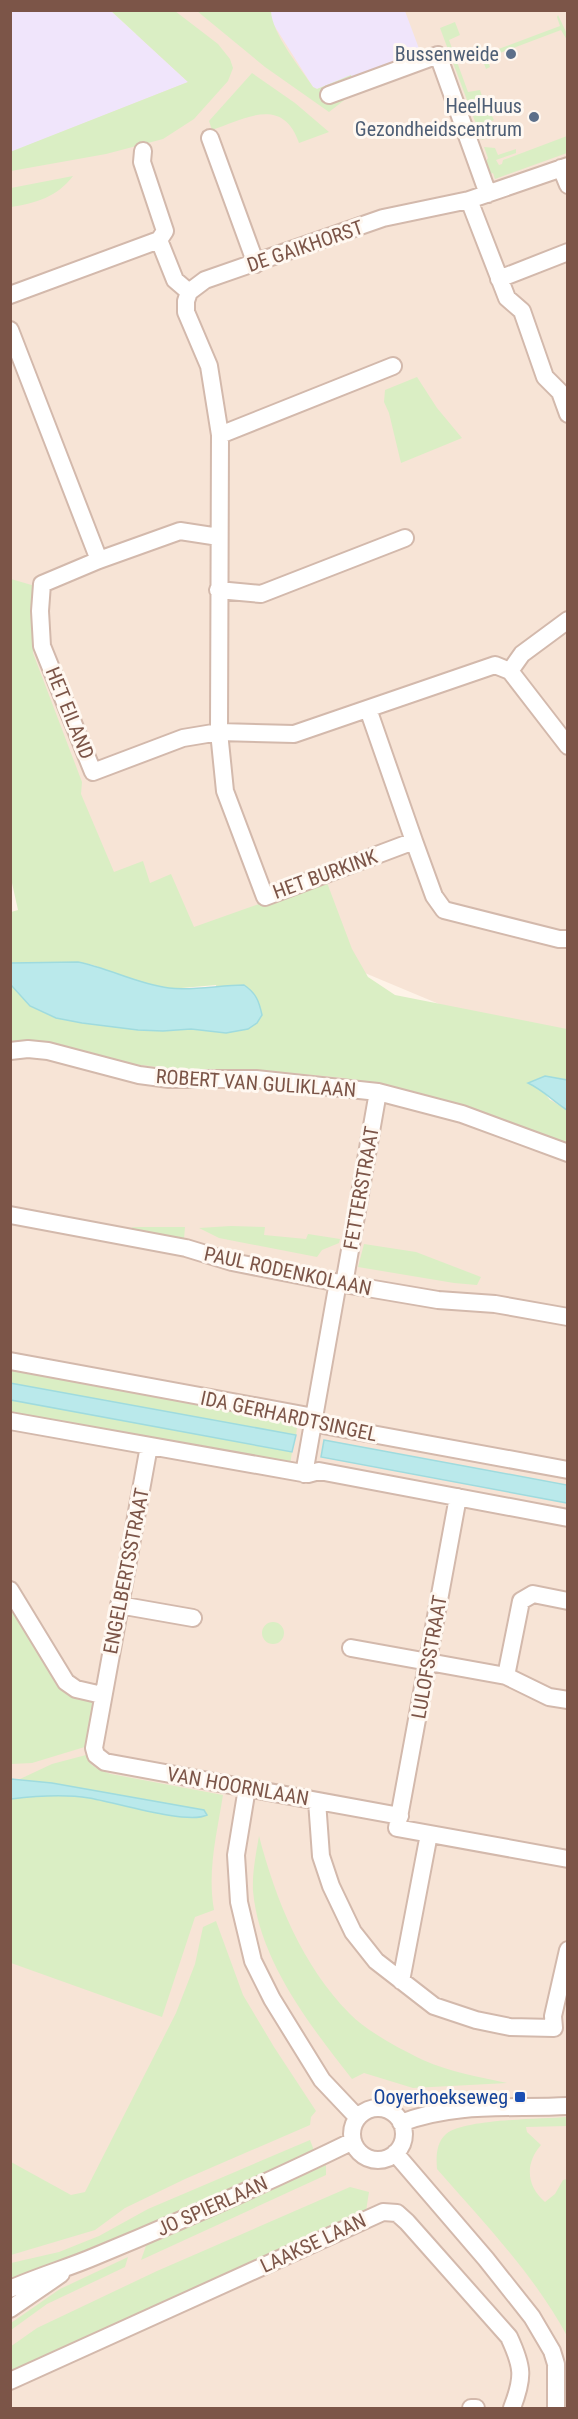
<svg xmlns="http://www.w3.org/2000/svg" width="578" height="2419" font-family="'Roboto Condensed',sans-serif">
<style>
.residential{fill:#f7e4d6}
.education{fill:#f0e5fb}
.green{fill:#daeec4}
.water{fill:#bae9eb;stroke:#9fdbde;stroke-width:1.5}
.lines{fill:none;stroke-linecap:round;stroke-linejoin:round}
.minor-casing{stroke:#d3b9ac;stroke-width:20}
.minor{stroke:#fff;stroke-width:16}
.service-dot{fill:#5c6f8a;stroke:#fff8f1;stroke-width:2}
.transit-dot{fill:#1a4fb4;stroke:#fff8f1;stroke-width:2}
.labels{text-anchor:middle;dominant-baseline:central;stroke-width:6;stroke-linejoin:round;paint-order:stroke}
.service-label{font-size:20px;fill:#4e5e75;stroke:#fff8f1;text-anchor:end}
.street-label{font-size:20px;fill:#7c5548;stroke:#fff8f1}
.transit-label{font-size:20px;fill:#164399;stroke:#fff8f1;text-anchor:end}
</style>
<rect width="100%" height="100%" fill="#fef3e8"/>
<path class="residential" d="M159,11H567V1040L494,1027L329,958L52,910L11,760L10,162Z
M11,1007L567,1103V2408H11Z"/>
<path class="education" d="M11,11H111L188,82L11,152Z
M271,11H405L421,54L353,80L351,76L317,89L313,87L277,30L271,20Z"/>
<path class="green" d="M111,11H175L218,44L230,59L233,68L228,81L194,119L163,139L106,154L11,171L10,152L188,82Z
M197,11H271C272,34 300,67 313,87L317,89L351,75L356,91L329,112L265,67Z
M558,15L567,34V40L561,30L487,58L490,67L486,69L477,46L479,44L485,54L560,26L557,17Z
M455,22L460,35L449,40L468,92L480,90L485,105L478,108L484,116L491,114L494,120L487,123L489,130L496,127L498,134L482,140L440,28Z
M252,73L295,103L329,132L299,143C283,96 246,118 212,130L209,121Z
M567,136V153L495,179L493,173L488,175L484,165L488,158L484,147L495,148L498,155L516,149V153L496,160L499,165L502,164L503,160Z
M73,176C57,197 36,203 11,207V188Z
M417,377L437,408L462,438L401,463L389,413L384,402L385,390Z
M11,579L35,586L33,653L82,782L81,794L114,872L143,861L150,883L171,874L194,927L326,880L352,949L368,977L395,995L567,1029V1080L541,1089L550,1100L567,1110V1147L418,1096L344,1078L259,1070L192,1071L132,1064L60,1048L11,1044V985L30,1006L56,1018L82,1023L163,1031L191,1029L226,1033L216,985L170,989L145,984L93,965L78,962L11,963V912L18,910L10,874Z
M231,1226L265,1227L264,1235L306,1239L308,1234L340,1239L339,1243L322,1250L317,1257L219,1238L199,1228Z
M132,1227H185L184,1239L135,1232Z
M364,1244L416,1252L481,1277L477,1285L454,1283L358,1267Z
M10,1366L298,1421L296,1435L11,1383Z
M10,1400L292,1452L290,1465L11,1415Z
M10,1598L67,1689L94,1702L88,1746L32,1763L11,1764Z
M262 1633a11 11 0 1 1 22 0a11 11 0 1 1-22 0Z
M86,1755C89,1767 100,1770 111,1774L223,1795C217,1833 207,1871 214,1910L195,1917L162,2017L11,1963L10,1799C36,1796 64,1794 89,1798C126,1804 162,1814 199,1817L204,1816L206,1812L204,1810L20,1779L52,1764Z
M259,1836C276,1901 302,1965 350,2014C368,2032 400,2049 423,2060C450,2072 479,2077 507,2083L413,2088L364,2073L352,2079C311,2027 259,1960 253,1891C252,1873 256,1854 259,1836Z
M216,1921L243,1995L274,2047L316,2111L311,2117L310,2125L185,2179L125,2208L95,2230L11,2255V2162L71,2195L85,2192L176,2013L195,1964L203,1927Z
M567,2117V2126L526,2127L527,2132L541,2145C525,2163 526,2186 545,2202L555,2194L563,2180L567,2179V2336C534,2274 483,2222 437,2169C436,2157 436,2143 446,2134C464,2119 541,2119 567,2117Z
M310,2140L315,2153L11,2284V2263L59,2252L99,2236L148,2209Z
M326,2165V2175L141,2260L147,2243Z
M350,2187L369,2192L366,2211L11,2376L10,2347L37,2328L157,2271Z
M128,2257L125,2267L47,2304L11,2330V2323L60,2289Z"/>
<path class="water" d="M78,962C109,968 137,984 169,988C193,991 220,985 244,985C256,993 259,1001 262,1015L257,1023L248,1029L226,1033L191,1029L163,1031L138,1030L82,1023L56,1018L30,1006L11,985V963Z
M545,1076L567,1080V1110C553,1101 543,1090 528,1083Z
M10,1383L296,1435L292,1452L11,1400Z
M324,1440L567,1485V1503L321,1457Z
M11,1779L52,1783L204,1810L207,1815C187,1825 114,1802 89,1798C64,1794 36,1796 11,1799Z"/>
<g class="lines">
<g class="minor-casing">
<path id="minor" d="M329,95L438,55L488,194
M210,138L256,264
M143,151L142,162L165,231L159,240
M568,166L469,200L383,218L205,280L189,292L186,301V312L209,366L220,435L219,732L294,734L495,665L510,671L568,746
M561,168L568,185
M469,200L507,298L522,311L545,377L560,392L568,414
M499,279L568,252
M10,295L159,240L175,280L189,292
M10,330L99,560
M220,435L393,366
M219,537L180,531L99,560L42,584L40,611L42,646L93,772L183,738L219,732L225,791L265,897L414,841L368,709
M218,590L261,594L405,538
M510,671L522,654L568,620
M414,841L434,896L444,910L559,939H568
M10,1051L28,1049L48,1051L139,1075L169,1079H256L378,1092L462,1114L568,1153
M10,1215L186,1248L232,1262L344,1284L438,1300L495,1304L568,1317
M344,1284L378,1092
M10,1361L314,1417L323,1425L568,1470
M10,1421L308,1474L319,1471L568,1518
M149,1446L94,1748L96,1755L105,1762L400,1816
M304,1474L338,1282
M458,1497L397,1828L568,1859
M10,1590L66,1682L76,1689L102,1695
M568,1601L533,1594L521,1601L506,1676L549,1697L568,1700
M119,1605L193,1618
M351,1648L506,1676
M247,1788L236,1855L239,1902L253,1961L272,1999L322,2080L357,2117
M317,1801L321,1856L331,1886L353,1932L376,1961L434,2006L476,2020L510,2027L554,2028L553,2016L568,1950
M401,1981L429,1834
M352 2134a26 26 0 1 1 52 0a26 26 0 1 1-52 0Z
M401,2123C456,2102 510,2109 568,2106
M395,2153L486,2259L532,2317L552,2351L556,2364V2408
M10,2289C39,2276 68,2268 96,2256C183,2220 269,2182 353,2141
M10,2309L61,2274
M10,2381L383,2212L397,2213L407,2222L509,2337C523,2367 524,2377 512,2408
M471,2408H476"/>
</g>
<use href="#minor" class="minor"/>
</g>
<g class="service-dot">
<circle cx="511" cy="54" r="6"/>
<circle cx="534" cy="117" r="6"/>
</g>
<rect class="transit-dot" x="514" y="2091" width="12" height="12" rx="3"/>
<g class="labels">
<g class="service-label">
<text x="499" y="54">Bussenweide</text>
<text x="522" y="106">HeelHuus<tspan x="522" dy="23">Gezondheidscentrum</tspan></text>
</g>
<g class="street-label">
<text transform="translate(305 246) rotate(-19)">DE GAIKHORST</text>
<text transform="translate(70 713) rotate(68)">HET EILAND</text>
<text transform="translate(325 874) rotate(-20)">HET BURKINK</text>
<text transform="translate(256 1083) rotate(4)">ROBERT VAN GULIKLAAN</text>
<text transform="translate(361 1188) rotate(-80)">FETTERSTRAAT</text>
<text transform="translate(288 1271) rotate(12)">PAUL RODENKOLAAN</text>
<text transform="translate(289 1416) rotate(12)">IDA GERHARDTSINGEL</text>
<text transform="translate(126 1571) rotate(-79)">ENGELBERTSSTRAAT</text>
<text transform="translate(429 1657) rotate(-80)">LULOFSSTRAAT</text>
<text transform="translate(238 1786) rotate(10)">VAN HOORNLAAN</text>
<text transform="translate(212 2206) rotate(-24)">JO SPIERLAAN</text>
<text transform="translate(313 2243) rotate(-25)">LAAKSE LAAN</text>
</g>
<g class="transit-label">
<text x="508" y="2097">Ooyerhoekseweg</text>
</g>
</g>
<rect width="578" height="2419" fill="none" stroke="#7c5548" stroke-width="24"/>
</svg>
